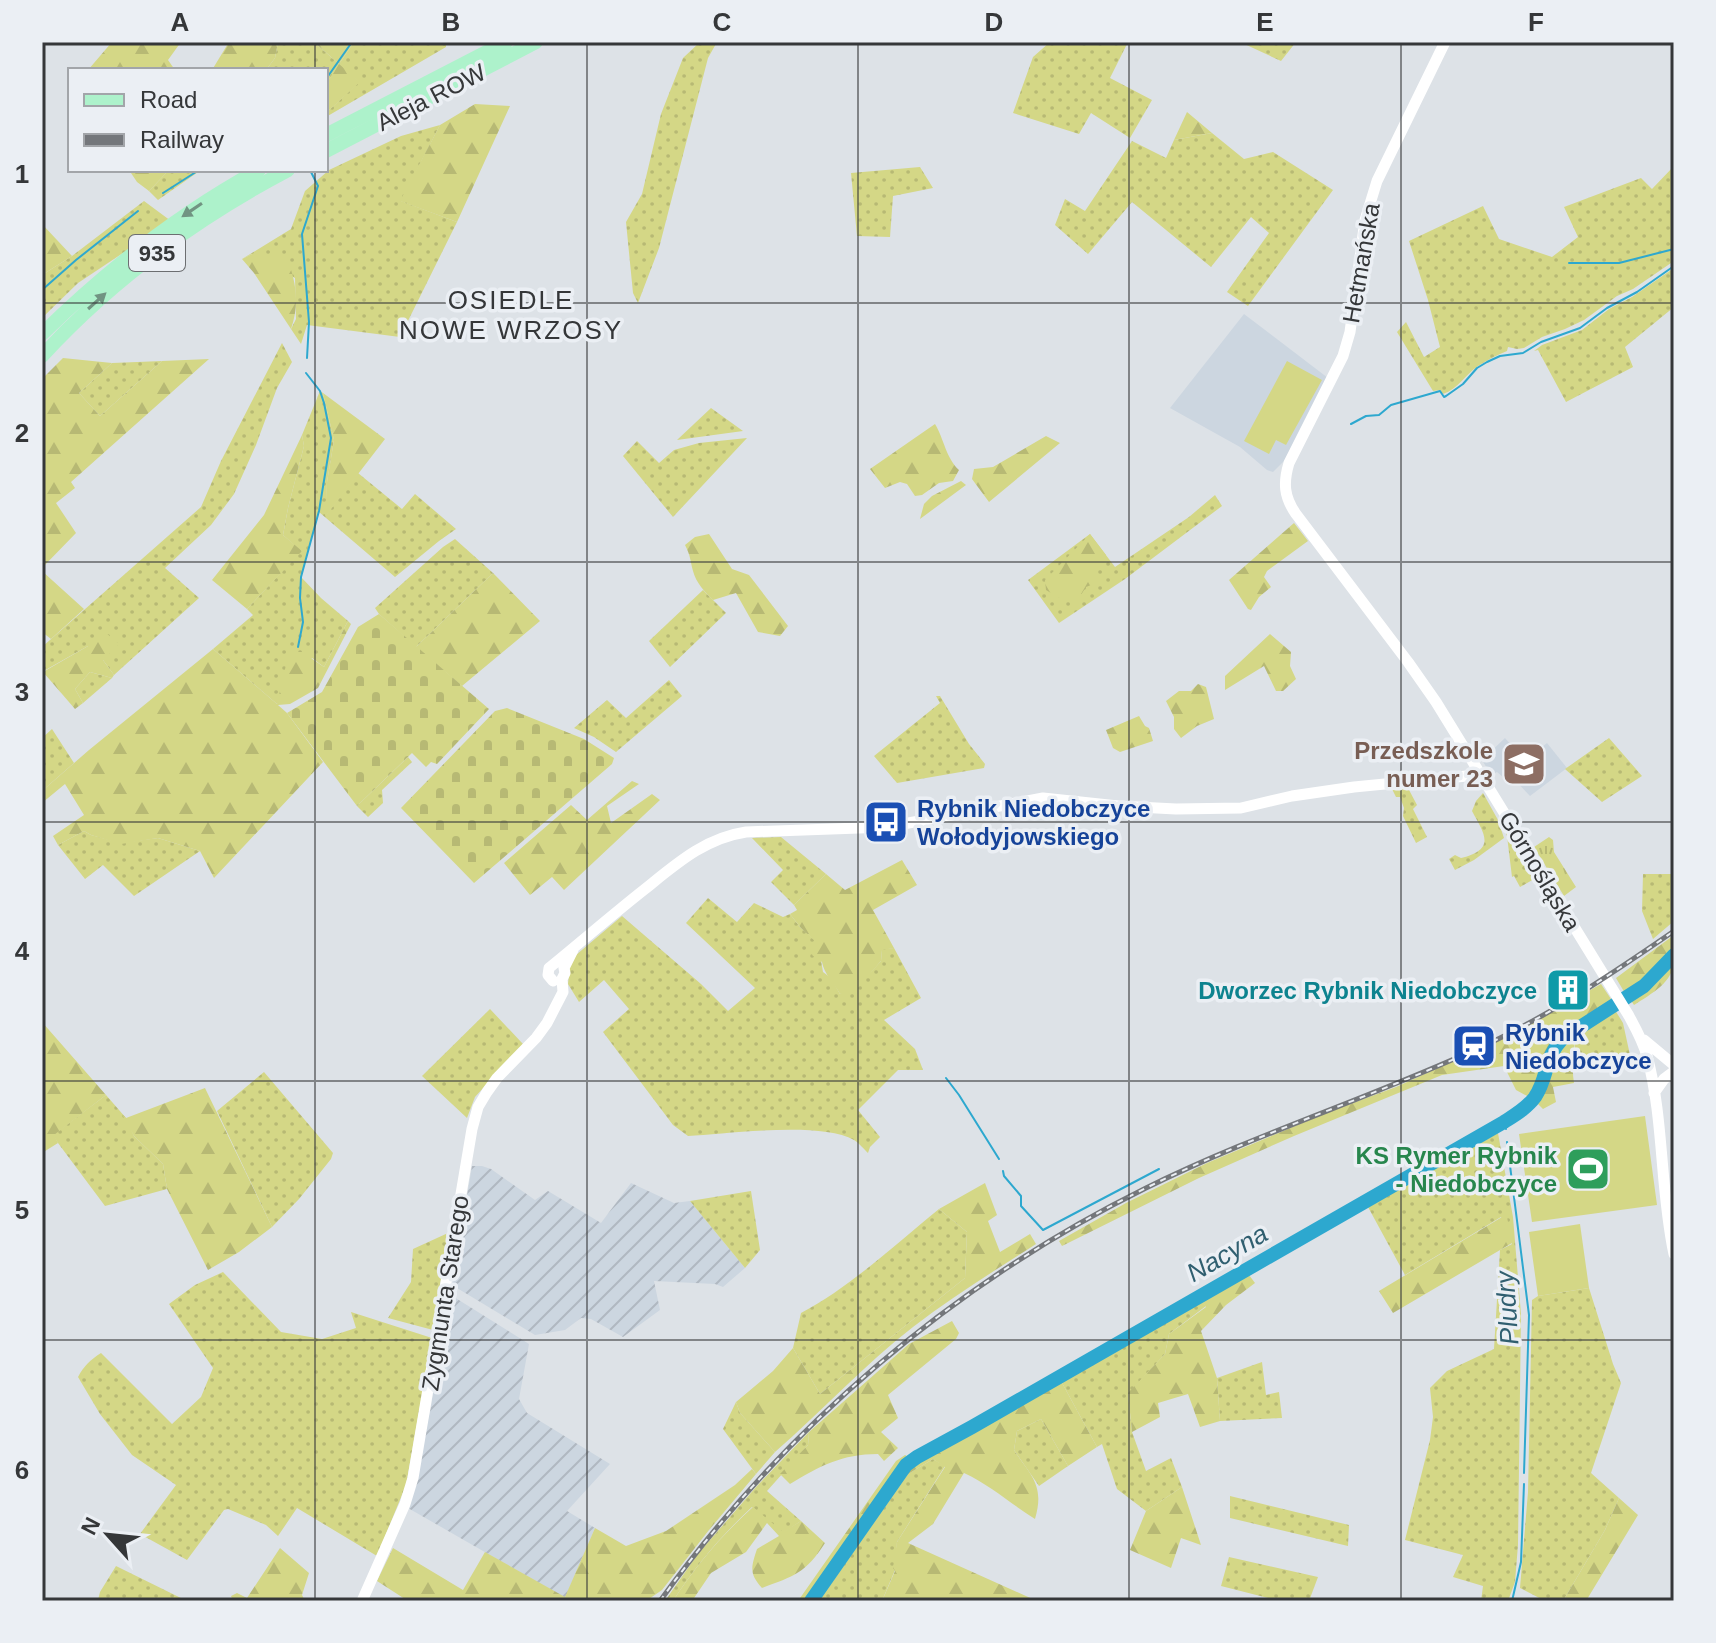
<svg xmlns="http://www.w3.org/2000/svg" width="1716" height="1643" font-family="Helvetica,sans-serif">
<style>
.built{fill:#ccd6e0}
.industrial{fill:url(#industrial-furrows)}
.grass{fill:url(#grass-dots)}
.forest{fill:url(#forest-firs)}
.cemetery{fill:url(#cemetery-stones)}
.park{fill:url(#park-tufts)}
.pitch{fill:#d4d786}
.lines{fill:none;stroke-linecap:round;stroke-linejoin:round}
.stream{stroke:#2da8cf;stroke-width:2}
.river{stroke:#2da8cf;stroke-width:14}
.minor{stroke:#fff;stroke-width:11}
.major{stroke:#adf2cb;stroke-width:14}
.rail-casing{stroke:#74777b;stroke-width:5}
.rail{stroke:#ebeff4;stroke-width:2;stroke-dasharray:6;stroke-linecap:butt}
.oneway{fill:#719482}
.grid{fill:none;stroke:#353739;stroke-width:2;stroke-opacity:0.55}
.labels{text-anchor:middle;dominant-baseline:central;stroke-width:7;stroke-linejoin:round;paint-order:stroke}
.shield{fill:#ebeff4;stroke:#6c6e71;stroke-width:2}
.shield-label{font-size:22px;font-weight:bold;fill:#353739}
.street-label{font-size:24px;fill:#353739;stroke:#ebeff4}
.education-label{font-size:24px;font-weight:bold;fill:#785e54;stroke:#ebeff4;text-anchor:end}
.transit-label{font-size:24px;font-weight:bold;fill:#164399;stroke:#ebeff4;text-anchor:start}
.culture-label{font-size:24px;font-weight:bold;fill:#0d838f;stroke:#ebeff4;text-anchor:end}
.leisure-label{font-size:24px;font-weight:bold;fill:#27864d;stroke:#ebeff4;text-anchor:end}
.neighbourhood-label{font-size:26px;letter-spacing:2px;fill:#353739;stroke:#ebeff4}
.water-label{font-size:26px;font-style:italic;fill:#305f70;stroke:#ebeff4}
.neatline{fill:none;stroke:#353739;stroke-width:3}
.grid-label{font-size:26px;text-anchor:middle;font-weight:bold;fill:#353739}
</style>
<defs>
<pattern id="industrial-furrows" width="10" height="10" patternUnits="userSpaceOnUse" patternTransform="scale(2)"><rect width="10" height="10" fill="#ccd6e0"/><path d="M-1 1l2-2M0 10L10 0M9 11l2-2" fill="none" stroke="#b0b8c1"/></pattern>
<pattern id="grass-dots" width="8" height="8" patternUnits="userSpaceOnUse" patternTransform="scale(2)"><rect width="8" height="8" fill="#d4d786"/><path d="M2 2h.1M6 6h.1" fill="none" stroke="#b7b974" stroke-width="1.8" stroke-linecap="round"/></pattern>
<pattern id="forest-firs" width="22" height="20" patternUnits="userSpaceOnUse" patternTransform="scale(2)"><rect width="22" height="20" fill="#d4d786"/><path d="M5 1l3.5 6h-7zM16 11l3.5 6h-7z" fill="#b7b974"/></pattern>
<pattern id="cemetery-stones" width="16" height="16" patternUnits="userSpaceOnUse" patternTransform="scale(2)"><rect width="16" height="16" fill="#d4d786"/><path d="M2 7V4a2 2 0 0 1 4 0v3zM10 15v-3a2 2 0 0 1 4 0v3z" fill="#b7b974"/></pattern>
<pattern id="park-tufts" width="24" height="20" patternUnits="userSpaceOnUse" patternTransform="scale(2)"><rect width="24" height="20" fill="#d4d786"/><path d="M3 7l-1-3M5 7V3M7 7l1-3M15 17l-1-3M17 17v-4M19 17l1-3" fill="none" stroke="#b7b974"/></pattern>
</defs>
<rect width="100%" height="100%" fill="#dde2e7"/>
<path class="built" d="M1244,314L1328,378L1284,461L1273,472L1267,470L1240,447L1170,408Z
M1505,738L1525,761L1547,743L1567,768L1530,796L1509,774L1504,778L1497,772L1491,775L1482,760Z"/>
<path class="industrial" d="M472,1166H482L491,1169L535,1200L548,1191L601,1223L631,1183L674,1203L690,1201L745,1268L723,1287L715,1284L654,1281L660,1310L623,1337L591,1319L581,1318L565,1330L535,1335L452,1285Z
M454,1297L529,1344L519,1399L527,1413L610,1464L567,1511L595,1528L565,1598L408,1508L431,1407L441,1333L450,1303Z"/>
<path class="grass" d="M278,42H314L339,64L354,42H446V47L326,117V113L359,82L339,65L326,84V70H266L275,58Z
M700,42H717L708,58L659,248L638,303L633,293L626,222L642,194L661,114L683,58Z
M1050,42H1128L1110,78L1152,100L1130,138L1091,113L1079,134L1013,113L1033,57Z
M1240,42H1296L1281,61Z
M440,125L401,201L457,222L400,337L307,325L301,344L291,329L296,319L295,278L252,254L242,259L291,229L305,191L329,170L401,136Z
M1212,133L1244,159L1273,152L1333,190L1248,306L1227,292L1269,233L1251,217L1211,267L1132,202L1088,254L1055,225L1065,199L1085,211L1132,141L1166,158L1174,140Z
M1674,166V261L1633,289L1617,296L1584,320L1565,329L1542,337L1524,348L1517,349L1508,347L1507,351C1497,355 1487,360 1478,366C1465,375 1458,389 1443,394L1440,390L1433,391L1397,332L1406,322L1424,357L1440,347L1428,300L1409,241L1483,206L1499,239L1552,257L1578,237L1564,207L1641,178L1652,189Z
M920,167L933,188L893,196L890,237L857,236L851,173Z
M169,170H201L158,200L149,191Z
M144,201L171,221L78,283L42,318V275L72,256Z
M1674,268V307L1625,347L1633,367L1566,402L1538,350L1534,351L1542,345L1582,330L1609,309L1632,297Z
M282,343L292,362L277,388L256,445L234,494L211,525L165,568L199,598L114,675L103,660L88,646L42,672V647L201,507L221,461Z
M162,361L100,416L79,393L112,363Z
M320,391L323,393L334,440L327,482L326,515L358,473L402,509L415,494L456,529L439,541L395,577L319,512L301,577L321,598L348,621L324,667L312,658L277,704L213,649L253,615L247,609L301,551L283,535L288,508L304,446L302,435Z
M711,408L743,431L677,440Z
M747,438L673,517L623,456L637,441L659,463L674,450L699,443Z
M1215,495L1222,506L1125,579L1059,623L1028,580L1090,534L1115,567L1189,517Z
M455,539L493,573L416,647L379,614L375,608L443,547Z
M703,590L726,613L670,667L649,641Z
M90,672L112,678L83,703L75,689Z
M669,680L682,696L616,752L594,737L574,728L607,700L626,718Z
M936,696H940L969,744L985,764L984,768L897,783L874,756L940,703Z
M52,729L74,763L42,791V738Z
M1609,738L1642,776L1602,802L1565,769Z
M408,757L412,762L382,790L383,803L368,817L357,806Z
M1408,788L1417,805L1413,809L1427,837L1416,843L1403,816L1404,808L1400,797H1396L1392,789Z
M1483,793L1498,820L1504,838L1474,860L1455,870L1449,859L1455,855L1461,858C1496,849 1485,835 1472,811L1476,801Z
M1501,821L1536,878L1520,887L1514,876L1512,877L1507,836Z
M84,831L91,835L121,843L158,838L200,851L134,896L103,865L85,879L58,845Z
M781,837L826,874L794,905L771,882L783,870L752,838Z
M1643,874H1674V921L1653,939L1642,911Z
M708,898L737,922L754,903L783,917L790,914L800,927L818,943L823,972L831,978L840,994L871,972L881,961L882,949L894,948L921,998L884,1020L915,1049L923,1070H898L858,1110L880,1137L870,1147L868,1153C864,1149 859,1143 854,1140C820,1121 728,1134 688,1136L673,1125L603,1032L629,1009L604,980L579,1002L568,984L570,964L576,955L622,916L701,984L728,1011L755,988L686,923Z
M490,1009L523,1044L475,1097L467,1118L422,1076Z
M1615,1010L1623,1023L1630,1055L1571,1067L1575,1052V1034Z
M264,1072L333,1153L331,1159L299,1199L272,1227L217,1111Z
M106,1095L126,1118L134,1136L163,1164L167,1189L105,1206L58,1143L53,1135Z
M1498,1133L1513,1217L1521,1314L1518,1545L1515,1582L1508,1601H1481L1483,1586L1453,1577L1463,1555L1405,1540L1430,1440L1433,1417L1430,1388L1447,1371L1494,1349L1500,1250L1512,1244L1501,1217L1405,1275L1368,1207Z
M751,1191L760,1250L745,1268L690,1201Z
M939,1209L967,1232L965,1278L820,1394L793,1348L801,1313C849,1288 896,1244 939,1209Z
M448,1233L433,1330L388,1318L411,1282L413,1249Z
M223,1272L281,1332L322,1339L356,1328L351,1312L432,1338L406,1485L377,1556L297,1508L278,1536L266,1525L228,1509L224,1510L187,1560L140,1534L176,1485L132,1455L100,1414L78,1377C84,1366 90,1360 101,1353L172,1424L201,1397L213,1368L169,1304L195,1285Z
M1589,1288L1613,1364L1621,1383L1591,1473L1619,1498L1605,1530L1563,1601H1545L1520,1588L1528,1492L1532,1300L1538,1296Z
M1202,1301L1206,1306L1169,1334L1165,1354L1128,1394L1132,1432L1146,1471L1171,1458L1182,1487L1146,1511L1117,1489L1102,1444L1097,1447L1061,1381Z
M1262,1362L1266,1395L1279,1392L1282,1418L1220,1421L1217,1378Z
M736,1402L740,1413L775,1452L756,1474L723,1429Z
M1041,1419L1068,1466L1039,1486L1014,1450L1017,1431Z
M809,1432L808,1445L767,1491L801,1521L783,1533L752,1507C720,1537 697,1564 673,1601H665L697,1555L756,1487Z
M933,1459L945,1466L897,1542L895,1570L882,1601H819L908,1474Z
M1230,1496L1349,1525L1348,1546L1230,1518Z
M1229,1557L1318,1577L1309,1601H1280L1221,1586Z
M116,1566L187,1601L98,1600L100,1592Z"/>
<path class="forest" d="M112,42H181L168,60L175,70H88Z
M229,42H278L275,58L266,70H212Z
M314,42H354L339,64L360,82L326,113V84L339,64Z
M475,104L510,106L457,222L400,201L440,125Z
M1187,112L1212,133L1174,140Z
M129,170H169L149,191L137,182Z
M42,224L72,256L42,275Z
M252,254L286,256C296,280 300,303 291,329L254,273L242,259Z
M63,358L112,363L79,393L100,416L162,361L209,359L71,482L75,488L56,503L76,533L42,568V379Z
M323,393L385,439L325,517L327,482L334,440Z
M935,424C944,439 946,458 959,470L953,481L939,483L922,495L915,496L907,484L900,482L885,488L870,469Z
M302,435L304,446L288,508L283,535L302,551L247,609L212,580L264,515Z
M1046,436L1060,443L989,502L972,479L974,469L993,467Z
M961,481L966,485L920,519L924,504L932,496Z
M1294,523L1308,541L1267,571L1264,577L1271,587L1259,597L1251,610L1248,609L1229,580Z
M709,534L732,569L749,575L788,626L780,636L758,632L736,593L713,600C705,592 696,583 693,571C690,560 691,557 685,545L695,537Z
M1090,534L1106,555L1097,571L1096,583L1086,587L1079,598L1066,602L1046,590L1045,580Z
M42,571L84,609L51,639L42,632Z
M493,573L540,621L462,686L416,647Z
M348,621L351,624L318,688L290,704L278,705L287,713L323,762L214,878L200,851L158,838L121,844L91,835L84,831L58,845L53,836L84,815L65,784L42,803V791L89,750L213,649L277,704L289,652H302L324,667Z
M105,632L119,644L103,660L114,675L112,678L90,672L75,689L83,703L75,709L43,672L88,646Z
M1270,634L1291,652L1290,666L1296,679L1283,691H1276L1264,666L1225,690V676Z
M1198,684L1206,687L1214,719L1197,726L1181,738L1174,729V717L1166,701L1179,691H1191Z
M1139,716L1145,726L1149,728L1153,741L1120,752L1113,748L1106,730Z
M632,781L639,784L607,806L611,823L652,794L660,800L564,890L552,877L530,895L504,863L571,805L587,820Z
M902,860L917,885L873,910L894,948L882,950L881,961L856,990L840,994C834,983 824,974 822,962L812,955L817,943L800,927L790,914L797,910L794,905L826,874L845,890Z
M1674,935V952L1651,976L1626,995L1616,978Z
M1674,960C1674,982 1651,994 1634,1005L1630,999L1656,981Z
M1601,984L1613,1002C1595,1013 1562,1029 1551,1046C1541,1062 1540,1082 1529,1097L1516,1090L1504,1066L1442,1075L1294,1136L1199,1178L1062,1246L1059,1241L1126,1203L1207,1163L1326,1113L1396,1087L1515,1033Z
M42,1022L106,1095L54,1135L58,1143L42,1153Z
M1575,1034C1575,1051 1571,1066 1574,1083L1553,1087L1556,1102L1543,1109L1536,1102L1542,1091L1556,1049Z
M205,1088L272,1227L239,1252L208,1270L167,1189L163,1164L134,1136L122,1114L126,1118Z
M985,1183L997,1215L988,1221L1000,1252L1030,1234L1036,1244C994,1271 952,1297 913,1327C864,1365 822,1411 775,1452L740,1413L736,1402L773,1371L793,1348L820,1394L965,1278L967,1232L939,1209Z
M1502,1217H1507L1512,1243L1393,1313L1379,1291Z
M1249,1275L1255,1283L1226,1305L1201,1331L1217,1378L1220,1421L1200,1427L1188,1394L1158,1403L1160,1417L1132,1432L1128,1393L1165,1354L1169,1334L1206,1307L1202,1301Z
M952,1321L959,1333L956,1339L888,1395L898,1418L881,1432L898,1448L884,1461L878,1454C842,1454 820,1466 790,1484L780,1474L808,1445L809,1432L909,1344Z
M1061,1381L1097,1447L1068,1466L1041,1419L1017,1431L1014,1450C1031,1476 1045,1485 1035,1519C1011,1504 990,1485 964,1473L933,1524L908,1543L1037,1601H882L895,1571L893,1568L897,1542L945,1467L933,1459L908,1474L819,1601H814L906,1469L931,1452Z
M905,1455L910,1458L903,1463L807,1601H798L896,1461Z
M752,1469L756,1474L709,1530L662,1590L646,1601H408L377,1581L393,1548L463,1590L485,1552L565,1597L595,1528L626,1546L666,1531L735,1485Z
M1182,1487L1201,1545L1181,1538L1171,1568L1130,1550L1146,1511Z
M1619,1498L1638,1515L1586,1601H1563L1605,1530Z
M753,1507L783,1532L801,1521L825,1543C806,1573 794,1576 762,1588C749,1574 751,1567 757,1549L779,1536L767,1523L746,1552L711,1573L692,1601H673C697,1564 720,1537 753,1507Z
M280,1548L309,1573L302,1595L305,1601H233L231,1596L237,1593L247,1598Z"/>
<path class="cemetery" d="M379,614L489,709L437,764L431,762L426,767L412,753L357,806L287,713L322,692L358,627Z
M507,708L584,739L614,758L612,764L474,883L401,808L495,711Z"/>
<path class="park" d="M1549,837L1553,840L1554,852L1576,887L1564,896L1534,847Z"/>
<path class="pitch" d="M1287,361L1322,380L1286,445L1276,440L1269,454L1244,441Z
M1645,1116L1657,1205L1532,1222L1519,1134Z
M1580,1224L1589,1288L1538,1296L1529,1232Z"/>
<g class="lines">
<path class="stream" d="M326,79L352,42
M163,193L199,170
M1569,263H1619L1674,249
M42,290L76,260L138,211
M307,358L309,322L302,234L318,186L310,170
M1351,424L1366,416L1379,415L1391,405L1440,391L1444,397L1446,396L1463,384L1477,368L1487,362L1500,356L1523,353L1541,342L1580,328L1607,308L1637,292L1674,266
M298,647L303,622L300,598L301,577L319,511L331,438L324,403L320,391L306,373
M1643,980L1646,984
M946,1078L959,1095L999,1159
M1504,1122L1506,1129
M1507,1142L1529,1315L1524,1473
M1003,1171L1004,1176L1021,1196V1206L1043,1230L1159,1169
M1299,1233L1305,1236
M1512,1601L1521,1562L1524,1484"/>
<path class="river" d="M811,1601L906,1465L917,1457L972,1427L1504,1122C1515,1115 1527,1108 1535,1097C1549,1076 1543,1059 1563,1038L1644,986L1674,955"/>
<path class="minor" d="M1445,42L1377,181L1365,220L1350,332L1343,356L1289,463C1283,483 1284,497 1296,514L1408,662L1436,702L1629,1016C1636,1029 1643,1041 1647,1056C1664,1118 1660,1190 1674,1254
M553,981L548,975L549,968C581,942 612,915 645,889C676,864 705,838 746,832L887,827L1043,798L1118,806L1176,809L1241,808L1292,796L1354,787L1467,776L1480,773
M1644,1040L1674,1065
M1654,1093L1664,1079L1672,1073
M362,1601L405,1504L413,1478L472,1129L478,1107L487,1092L497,1078L536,1038L547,1023L563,992L562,979L565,973L564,968L573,950"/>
<path class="major" d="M326,135L506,42
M326,151L536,42
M42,334C107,270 179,214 259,170
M42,356C112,280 197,218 288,170"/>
<g class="rail-casing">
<path id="rail" d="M660,1601C785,1427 954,1283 1146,1188C1259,1132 1380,1095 1494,1041C1558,1010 1616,971 1674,931"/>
</g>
<use href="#rail" class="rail"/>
</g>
<defs><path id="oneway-solid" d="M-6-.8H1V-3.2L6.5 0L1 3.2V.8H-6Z" transform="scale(2)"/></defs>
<g class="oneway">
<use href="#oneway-solid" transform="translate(192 210) rotate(146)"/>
<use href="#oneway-solid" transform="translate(97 301) rotate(-42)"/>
</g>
<path class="grid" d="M315,42V70M587,42V1601M858,42V1601M1129,42V1601M1401,42V1601M315,170V1601M42,303H1674M42,562H1674M42,822H1674M42,1081H1674M42,1340H1674"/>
<defs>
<g id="school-square" transform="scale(2.3)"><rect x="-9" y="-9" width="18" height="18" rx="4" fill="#8d6e63" stroke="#ebeff4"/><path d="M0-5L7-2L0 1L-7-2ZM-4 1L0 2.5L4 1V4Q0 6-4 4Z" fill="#fff"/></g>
<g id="bus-square" transform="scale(2.3)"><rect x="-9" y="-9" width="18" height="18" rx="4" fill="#1a4fb4" stroke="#ebeff4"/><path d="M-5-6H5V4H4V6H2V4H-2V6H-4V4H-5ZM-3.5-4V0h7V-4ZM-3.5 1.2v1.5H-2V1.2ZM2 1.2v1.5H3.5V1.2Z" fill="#fff"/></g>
<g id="building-square" transform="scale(2.3)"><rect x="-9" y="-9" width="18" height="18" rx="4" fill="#0f9aa8" stroke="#ebeff4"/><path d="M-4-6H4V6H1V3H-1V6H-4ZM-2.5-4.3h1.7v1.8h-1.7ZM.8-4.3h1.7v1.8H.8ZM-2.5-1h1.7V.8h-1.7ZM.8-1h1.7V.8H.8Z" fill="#fff"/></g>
<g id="station-square" transform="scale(2.3)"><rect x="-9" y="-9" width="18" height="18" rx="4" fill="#1a4fb4" stroke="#ebeff4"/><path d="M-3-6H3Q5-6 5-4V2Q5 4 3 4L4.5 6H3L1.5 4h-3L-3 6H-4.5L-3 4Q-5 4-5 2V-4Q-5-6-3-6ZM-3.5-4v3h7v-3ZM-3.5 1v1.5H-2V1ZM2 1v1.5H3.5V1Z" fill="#fff"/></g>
<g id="stadium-square" transform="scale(2.3)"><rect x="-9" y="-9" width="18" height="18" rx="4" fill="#2e9e5b" stroke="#ebeff4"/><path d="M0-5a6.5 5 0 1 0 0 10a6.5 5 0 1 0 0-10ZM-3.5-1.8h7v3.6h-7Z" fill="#fff"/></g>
</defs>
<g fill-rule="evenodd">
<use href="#school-square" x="1524" y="764"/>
<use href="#bus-square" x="886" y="822"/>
<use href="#building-square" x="1568" y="990"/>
<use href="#station-square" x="1474" y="1046"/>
<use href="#stadium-square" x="1588" y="1169"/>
</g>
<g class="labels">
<rect class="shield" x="129" y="235" width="56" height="36" rx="6"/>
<g class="shield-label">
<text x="157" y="253">935</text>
</g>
<g class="street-label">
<text transform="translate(431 97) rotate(-27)">Aleja ROW</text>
<text transform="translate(1361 263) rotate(-80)">Hetmańska</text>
<text transform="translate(1540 871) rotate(59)">Górnośląska</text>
<text transform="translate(445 1293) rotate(-81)">Zygmunta Starego</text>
</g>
<g class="education-label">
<text x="1493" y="750">Przedszkole<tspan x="1493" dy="28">numer 23</tspan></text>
</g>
<g class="transit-label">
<text x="917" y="808">Rybnik Niedobczyce<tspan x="917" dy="28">Wołodyjowskiego</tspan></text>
<text x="1505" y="1032">Rybnik<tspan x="1505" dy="28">Niedobczyce</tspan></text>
</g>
<g class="culture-label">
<text x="1537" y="990">Dworzec Rybnik Niedobczyce</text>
</g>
<g class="leisure-label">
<text x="1557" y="1155">KS Rymer Rybnik<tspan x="1557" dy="28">- Niedobczyce</tspan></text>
</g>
<g class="neighbourhood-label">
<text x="511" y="300">OSIEDLE<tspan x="511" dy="30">NOWE WRZOSY</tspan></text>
</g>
<g class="water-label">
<text transform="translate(1227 1253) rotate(-30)">Nacyna</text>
<text transform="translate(1507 1308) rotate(-94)">Pludry</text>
</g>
</g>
<rect width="1716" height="1643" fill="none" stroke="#ebeff4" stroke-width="88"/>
<rect x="68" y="68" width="260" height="104" fill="#ebeff4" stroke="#a2a5a9" stroke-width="2"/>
<rect x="84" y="94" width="40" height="12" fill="#adf2cb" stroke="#a2a5a9" stroke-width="2"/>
<text x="140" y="108" font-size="24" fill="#353739">Road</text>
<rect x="84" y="134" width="40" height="12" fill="#74777b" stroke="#a2a5a9" stroke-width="2"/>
<text x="140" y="148" font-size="24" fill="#353739">Railway</text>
<g transform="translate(108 1535) rotate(297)" stroke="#ebeff4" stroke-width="6" paint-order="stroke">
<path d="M0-6L14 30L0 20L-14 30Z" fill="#353739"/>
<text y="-12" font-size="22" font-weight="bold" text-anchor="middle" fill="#353739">N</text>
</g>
<rect x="44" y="44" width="1628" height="1555" class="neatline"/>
<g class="grid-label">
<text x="180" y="31">A</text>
<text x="451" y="31">B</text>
<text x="722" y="31">C</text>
<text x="994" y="31">D</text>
<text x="1265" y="31">E</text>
<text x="1536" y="31">F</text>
<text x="22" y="183">1</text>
<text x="22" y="442">2</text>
<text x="22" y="701">3</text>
<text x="22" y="960">4</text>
<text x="22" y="1219">5</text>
<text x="22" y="1479">6</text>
</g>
</svg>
